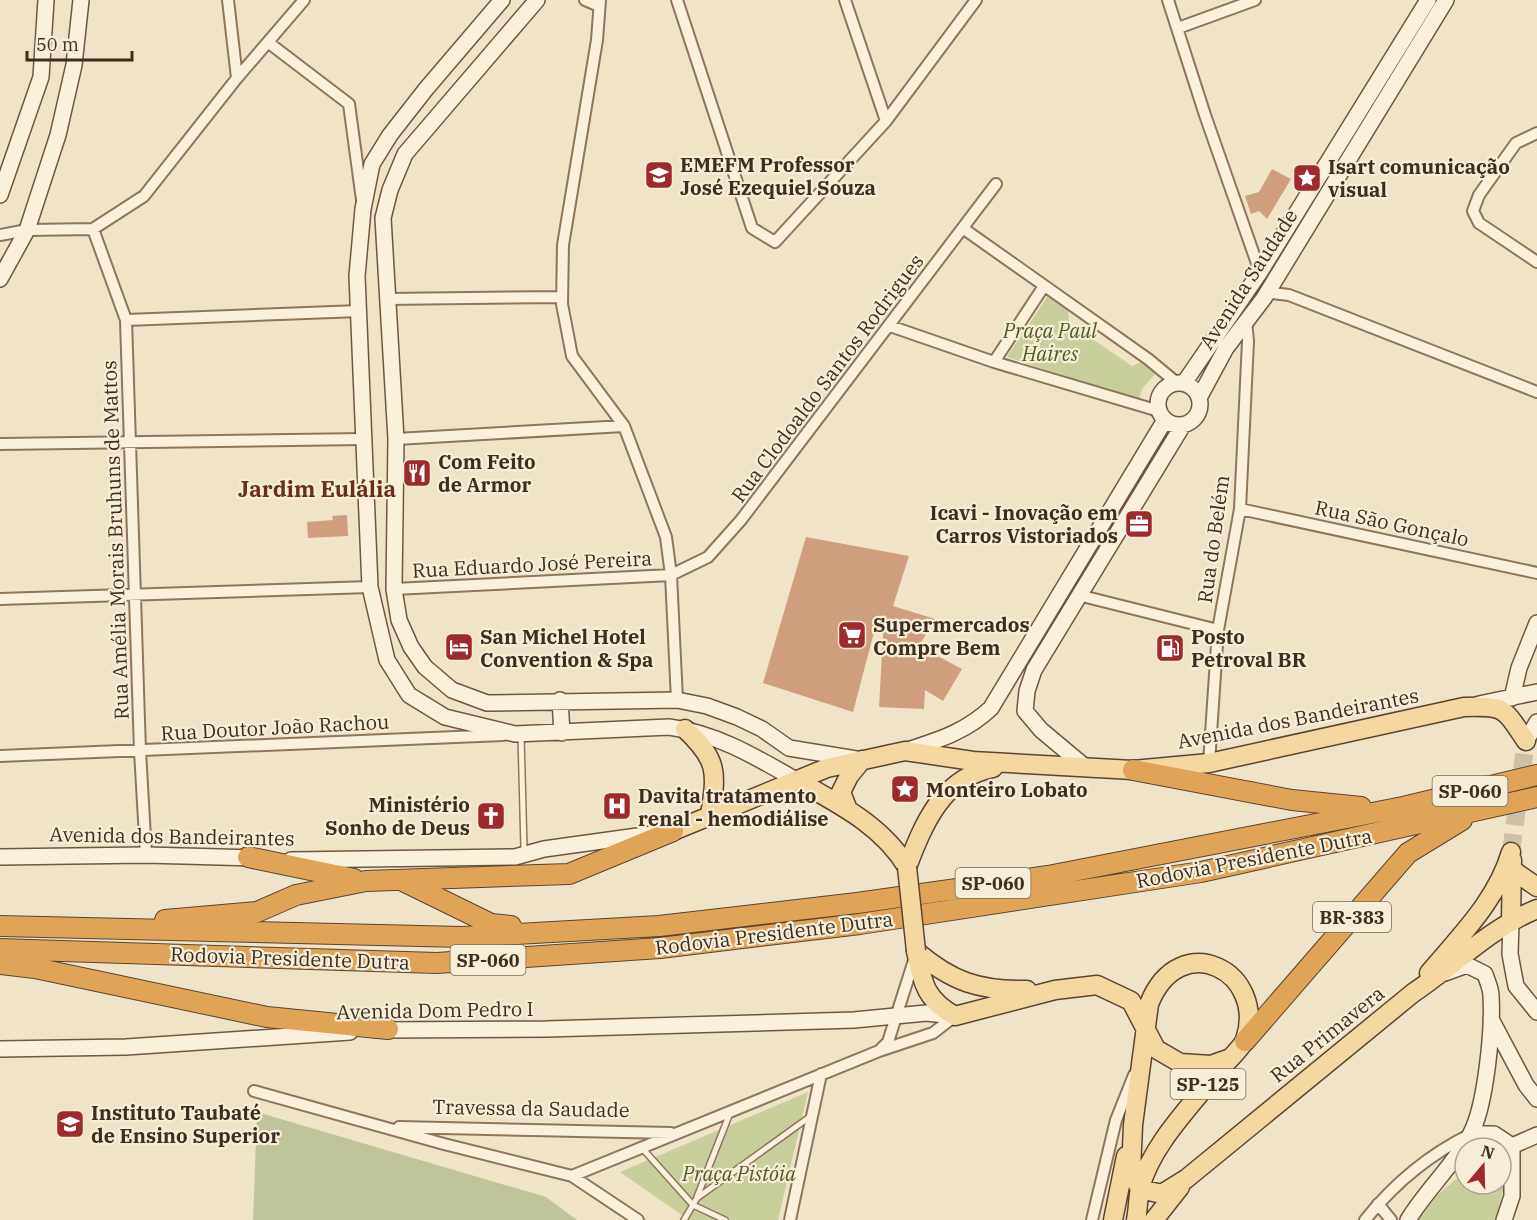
<svg xmlns="http://www.w3.org/2000/svg" width="1537" height="1220" font-family="'IBM Plex Serif',serif">
<style>
.green{fill:#c9cf9b}
.cemetery{fill:#bfc49a}
.building{fill:#cf9f7d}
.lines{fill:none;stroke-linecap:round;stroke-linejoin:round}
.primary-tunnel{stroke:#ccc0a6;stroke-width:18;stroke-dasharray:18 9;stroke-linecap:butt}
.lane-casing{stroke:#8d765c;stroke-width:8}
.street-casing{stroke:#8d765c;stroke-width:14}
.secondary-casing{stroke:#6f573f;stroke-width:18}
.primary-casing{stroke:#5b4430;stroke-width:21}
.highway-casing{stroke:#5b4430;stroke-width:22}
.lane{stroke:#faf1dc;stroke-width:5}
.street{stroke:#faf1dc;stroke-width:10}
.secondary{stroke:#faf1dc;stroke-width:15}
.primary{stroke:#f3d9a0;stroke-width:18}
.highway{stroke:#e0a458;stroke-width:20}
.primary-bridge-casing{stroke:#5b4430;stroke-width:21;stroke-linecap:butt}
.primary-bridge{stroke:#f3d9a0;stroke-width:18}
.labels{text-anchor:middle;dominant-baseline:central;stroke-width:4.5;stroke-linejoin:round;paint-order:stroke}
.shield{fill:#f7eed8;stroke:#756857;stroke-width:1.5}
.shield-label{font-size:18px;font-weight:bold;fill:#3d2e20}
.poi-label{font-size:20px;font-weight:bold;fill:#3d2e20;stroke:#f7eed8;text-anchor:start}
.street-label{font-size:20px;fill:#3d2e20;stroke:#f7eed8}
.park-label{font-size:20px;font-style:italic;fill:#4d5a26;stroke:#f7eed8}
.quarter-label{font-size:22px;font-weight:bold;fill:#6b2e1e;stroke:#f7eed8}
</style>
<rect width="100%" height="100%" fill="#f0e4c8"/>
<path class="green" d="M1048,296L1068,308L1069,323L1132,366L1141,362L1155,374L1142,389L1139,400L1007,357Z
M808,1092L778,1220H689L620,1172Z
M1501,1159L1508,1174L1495,1220H1418C1426,1198 1450,1188 1465,1170V1184H1501Z"/>
<path class="cemetery" d="M257,1112L546,1197L577,1220H253Z"/>
<path class="building" d="M1272,169L1291,179L1267,219L1259,211L1251,214L1245,196L1259,192Z
M347,515L348,536L308,538L307,522L333,520L332,516Z
M806,537L909,556L893,606L935,619L919,646L962,669L943,701L925,690L924,709L879,707L884,618L878,617L853,712L763,683Z"/>
<g class="lines">
<path class="primary-tunnel" d="M1511,852L1526,741"/>
<g class="lane-casing">
<path id="lane" d="M521,736L524,849
M642,1148L693,1205L725,1220
M697,1197L730,1113
M684,1220L697,1198L811,1116"/>
</g>
<g class="street-casing">
<path id="street" d="M228,0L237,78
M585,0L599,6
M600,0L597,40L563,245L562,304L572,356L624,426L666,537L671,575L677,700
M677,0L752,228L775,242L886,121L976,0
M845,0L886,121
M1168,0L1205,115L1260,272
M1178,28L1255,0
M269,43L349,104L362,200
M1537,133L1516,143L1479,195L1473,211L1479,223L1537,262
M93,229L126,320L140,751L146,855
M964,229L1148,359L1177,383
M0,235L27,230L93,229L144,196L237,78L304,0
M1264,297L1272,293L1289,295L1537,392
M387,299L562,297
M126,320L359,311
M890,326L994,362L1159,411
M994,362L1044,286
M396,439L624,426
M0,444L363,439
M1240,509L1537,573
M394,589L671,575L708,557L741,520L996,184
M1078,595L1218,630
M0,599L370,587
M0,756L503,735
M1209,763L1218,630L1240,509L1248,341L1246,321
M879,1051L888,1042L915,957
M254,1091L444,1144L572,1176L879,1051L933,1033L955,1016
M399,1127L671,1133
M572,1176L638,1220
M1378,1204L1391,1220
M790,1220L821,1074
M1092,1220L1116,1120L1134,1075
M1365,1220C1393,1185 1430,1154 1471,1134"/>
</g>
<g class="secondary-casing">
<path id="secondary" d="M502,0L426,89L390,135L372,164L363,209L357,276L370,587L387,660L409,695L445,717L515,734L669,727C716,733 756,757 796,780
M537,0L405,154L390,190L383,218L396,439L394,589L399,620L411,647L425,667L452,690L487,703L677,700L707,706L737,717L762,729L789,748L856,759
M0,195L41,77L46,0
M0,279L27,230L58,135L74,65L81,0
M1158 404a21 21 0 1 1 42 0a21 21 0 1 1-42 0Z
M1184,383L1260,272L1428,0
M1199,398L1226,348L1264,298L1446,0
M1512,698L1519,668L1537,623
M560,700L562,733
M1479,704L1537,692
M1526,741L1537,722
M905,751C938,740 966,732 991,708L1165,420
M1084,766L1041,730L1025,711L1027,691L1034,670L1183,425
M0,857L146,855L258,858
M291,860L515,857L544,849L652,834
M1511,921L1510,954L1516,986L1537,1012
M1491,1019L1526,1085L1537,1099
M377,1030L546,1029L854,1020L926,1013L955,1016
M0,1049L126,1047L350,1032
M1471,1134H1494L1512,1146
M1512,1146L1537,1135
M1408,1220C1426,1190 1453,1166 1470,1135C1486,1107 1493,1028 1491,996C1491,988 1487,981 1485,974L1467,965L1445,973
M1504,1220L1512,1196V1146"/>
</g>
<g class="primary-casing">
<path id="primary" d="M685,729C718,760 717,772 710,815
M796,780C837,803 882,825 907,867
M848,810L841,792L849,776L862,760
M673,831L827,768L905,751L973,761L1133,770L1209,763L1464,707C1506,706 1503,707 1526,741
M907,867C924,823 942,778 993,768
M1514,871L1537,887
M1511,921L1512,860
M916,951C923,984 925,999 955,1016L1055,990L1097,985L1131,1001L1156,1049L1180,1063L1211,1065L1228,1059
M916,951C952,982 980,991 1027,990
M1429,973C1461,935 1497,900 1511,852
M1140,1189L1162,1194L1186,1179L1413,993C1455,965 1490,928 1537,909
M1113,1220L1126,1156
M1136,1220C1138,1210 1138,1198 1140,1188C1151,1146 1189,1108 1216,1074C1222,1066 1242,1048 1245,1040C1268,972 1180,926 1149,1004L1133,1125L1131,1171L1140,1189
M1154,1220L1180,1187"/>
</g>
<g class="highway-casing">
<path id="highway" d="M1133,770L1292,800L1361,807
M248,857L354,879
M401,880L491,924L511,926
M165,920L257,912L296,895L366,881L569,874L673,831
M0,926L462,937L659,926L857,903L1048,876L1403,807L1537,775
M0,949L437,963L660,948L860,924L1201,872L1537,797
M0,964L35,968L267,1017L388,1029
M1245,1041L1408,853L1462,820"/>
</g>
<use href="#lane" class="lane"/>
<use href="#street" class="street"/>
<use href="#secondary" class="secondary"/>
<use href="#primary" class="primary"/>
<use href="#highway" class="highway"/>
<g class="primary-bridge-casing">
<path id="primary-bridge" d="M907,867L916,951"/>
</g>
<use href="#primary-bridge" class="primary-bridge"/>
</g>
<defs>
<g id="school-square" transform="scale(1.5)"><rect x="-9" y="-9" width="18" height="18" rx="4" fill="#9e2a2b" stroke="#f7eed8"/><path d="M0-5L7-2L0 1L-7-2ZM-4 1L0 2.5L4 1V4Q0 6-4 4Z" fill="#fff"/></g>
<g id="sight-square" transform="scale(1.5)"><rect x="-9" y="-9" width="18" height="18" rx="4" fill="#9e2a2b" stroke="#f7eed8"/><path d="M0-6L1.8-2.2L6-1.7L2.9 1.2L3.7 5.4L0 3.3L-3.7 5.4L-2.9 1.2L-6-1.7L-1.8-2.2Z" fill="#fff"/></g>
<g id="restaurant-square" transform="scale(1.5)"><rect x="-9" y="-9" width="18" height="18" rx="4" fill="#9e2a2b" stroke="#f7eed8"/><path d="M-5-6h1v4h1v-4h1v4h1v-4h1v5L-1.5 .5V6h-2V.5L-5-1ZM5-6V6H3V1.5H1.5Q1.5-4 5-6Z" fill="#fff"/></g>
<g id="office-square" transform="scale(1.5)"><rect x="-9" y="-9" width="18" height="18" rx="4" fill="#9e2a2b" stroke="#f7eed8"/><path d="M-6-3h4V-5.5h4V-3h4V5H-6ZM-1-4.5V-3h2v-1.5ZM-6 0V1H6V0Z" fill="#fff"/></g>
<g id="supermarket-square" transform="scale(1.5)"><rect x="-9" y="-9" width="18" height="18" rx="4" fill="#9e2a2b" stroke="#f7eed8"/><path d="M-6-5.5h2.5l.6 2H6L4.5 2H-2.5L-4.4-4H-6ZM-1.5 3.2a1.3 1.3 0 1 0 .1 0ZM3 3.2a1.3 1.3 0 1 0 .1 0Z" fill="#fff"/></g>
<g id="hotel-square" transform="scale(1.5)"><rect x="-9" y="-9" width="18" height="18" rx="4" fill="#9e2a2b" stroke="#f7eed8"/><path d="M-6-4.5h1.5V1H6V5H4.5V3h-9V5H-6ZM-4 0a1.8 1.8 0 1 1 3.6 0ZM.5 0V-2.5h3Q6-2.5 6 0Z" fill="#fff"/></g>
<g id="fuel-square" transform="scale(1.5)"><rect x="-9" y="-9" width="18" height="18" rx="4" fill="#9e2a2b" stroke="#f7eed8"/><path d="M-5.5-6h7V0h2V4h1.3V-2.5L3-4.5l.8-.8L6-3V5H2.5V1h-1V6h-7ZM-4.2-4.7v3.2H.2V-4.7Z" fill="#fff"/></g>
<g id="hospital-square" transform="scale(1.5)"><rect x="-9" y="-9" width="18" height="18" rx="4" fill="#9e2a2b" stroke="#f7eed8"/><path d="M-5-5h3v3.5h4V-5h3V5h-3V1.5h-4V5h-3Z" fill="#fff"/></g>
<g id="church-square" transform="scale(1.5)"><rect x="-9" y="-9" width="18" height="18" rx="4" fill="#9e2a2b" stroke="#f7eed8"/><path d="M-1.2-6h2.4v3.5h3.3v2.4h-3.3V6h-2.4V-.1h-3.3v-2.4h3.3Z" fill="#fff"/></g>
<g id="university-square" transform="scale(1.5)"><rect x="-9" y="-9" width="18" height="18" rx="4" fill="#9e2a2b" stroke="#f7eed8"/><path d="M0-5L7-2L0 1L-7-2ZM-4 1L0 2.5L4 1V4Q0 6-4 4Z" fill="#fff"/></g>
</defs>
<g fill-rule="evenodd">
<use href="#school-square" x="659" y="175"/>
<use href="#sight-square" x="1307" y="178"/>
<use href="#restaurant-square" x="417" y="473"/>
<use href="#office-square" x="1139" y="524"/>
<use href="#supermarket-square" x="852" y="635"/>
<use href="#hotel-square" x="459" y="647"/>
<use href="#fuel-square" x="1170" y="648"/>
<use href="#sight-square" x="905" y="789"/>
<use href="#hospital-square" x="617" y="806"/>
<use href="#church-square" x="491" y="816"/>
<use href="#university-square" x="70" y="1124"/>
</g>
<g class="labels">
<g class="shield">
<rect x="1432.5" y="776" width="75" height="30" rx="4.5"/>
<rect x="955.5" y="868" width="75" height="30" rx="4.5"/>
<rect x="1313" y="902" width="78" height="30" rx="4.5"/>
<rect x="450.5" y="945" width="75" height="30" rx="4.5"/>
<rect x="1170.5" y="1069" width="75" height="30" rx="4.5"/>
</g>
<g class="shield-label">
<text x="1470" y="791">SP-060</text>
<text x="993" y="883">SP-060</text>
<text x="1352" y="917">BR-383</text>
<text x="488" y="960">SP-060</text>
<text x="1208" y="1084">SP-125</text>
</g>
<g class="poi-label">
<text x="680" y="164">EMEFM Professor<tspan x="680" dy="23">José Ezequiel Souza</tspan></text>
<text x="1328" y="166">Isart comunicação<tspan x="1328" dy="23">visual</tspan></text>
<text x="438" y="461">Com Feito<tspan x="438" dy="23">de Armor</tspan></text>
<text x="1118" y="512" text-anchor="end">Icavi - Inovação em<tspan x="1118" dy="23">Carros Vistoriados</tspan></text>
<text x="873" y="624">Supermercados<tspan x="873" dy="23">Compre Bem</tspan></text>
<text x="480" y="636">San Michel Hotel<tspan x="480" dy="23">Convention &amp; Spa</tspan></text>
<text x="1191" y="636">Posto<tspan x="1191" dy="23">Petroval BR</tspan></text>
<text x="926" y="789">Monteiro Lobato</text>
<text x="638" y="795">Davita tratamento<tspan x="638" dy="23">renal - hemodiálise</tspan></text>
<text x="470" y="804" text-anchor="end">Ministério<tspan x="470" dy="23">Sonho de Deus</tspan></text>
<text x="91" y="1112">Instituto Taubaté<tspan x="91" dy="23">de Ensino Superior</tspan></text>
</g>
<g class="street-label">
<text transform="translate(1248 279) rotate(-57)">Avenida Saudade</text>
<text transform="translate(827 378) rotate(-53)">Rua Clodoaldo Santos Rodrigues</text>
<text transform="translate(1392 523) rotate(12)">Rua São Gonçalo</text>
<text transform="translate(1213 539) rotate(-82)">Rua do Belém</text>
<text transform="translate(115 540) rotate(-92)">Rua Amélia Morais Bruhuns de Mattos</text>
<text transform="translate(532 564) rotate(-3)">Rua Eduardo José Pereira</text>
<text transform="translate(1298 718) rotate(-11)">Avenida dos Bandeirantes</text>
<text transform="translate(275 727) rotate(-3)">Rua Doutor João Rachou</text>
<text transform="translate(172 836) rotate(1)">Avenida dos Bandeirantes</text>
<text transform="translate(1254 858) rotate(-11)">Rodovia Presidente Dutra</text>
<text transform="translate(774 933) rotate(-7)">Rodovia Presidente Dutra</text>
<text transform="translate(290 958) rotate(2)">Rodovia Presidente Dutra</text>
<text transform="translate(435 1010) rotate(-1)">Avenida Dom Pedro I</text>
<text transform="translate(1327 1034) rotate(-39)">Rua Primavera</text>
<text transform="translate(531 1108) rotate(1)">Travessa da Saudade</text>
</g>
<g class="park-label">
<text x="1050" y="330">Praça Paul<tspan x="1050" dy="23">Haires</tspan></text>
<text x="739" y="1173">Praça Pistóia</text>
</g>
<g class="quarter-label">
<text x="317" y="488">Jardim Eulália</text>
</g>
</g>
<g transform="translate(1483 1166) rotate(19)"><circle r="28" fill="#f7eed8" stroke="#ada18e" stroke-width="1.5"/>
<path d="M0-4.5L10 22L0 15L-10 22Z" fill="#9e2a2b"/>
<text y="-9" font-size="16" font-weight="bold" text-anchor="middle" fill="#3d2e20">N</text>
</g>
<path d="M27 51v9h105v-9" fill="none" stroke="#3d2e20" stroke-width="3"/>
<text x="36" y="51" font-size="18" fill="#3d2e20" stroke="#f7eed8" stroke-width="4.5" paint-order="stroke">50 m</text>
</svg>
